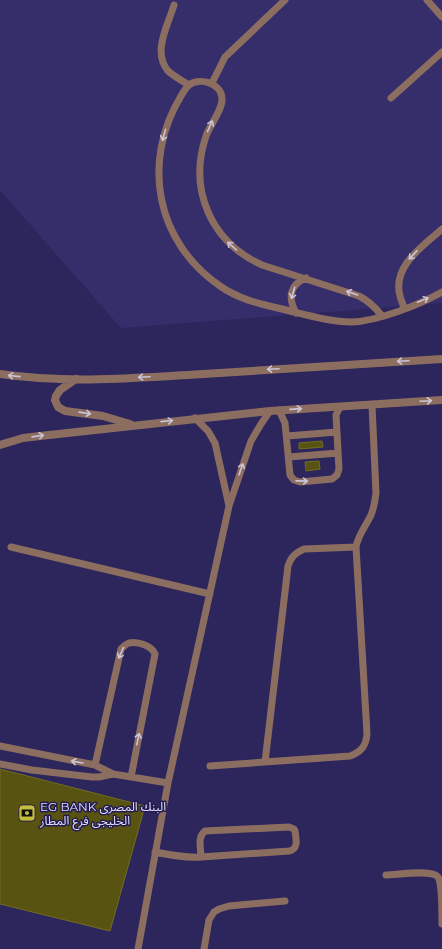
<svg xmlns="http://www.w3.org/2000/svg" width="442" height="949" font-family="Montserrat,'Noto Sans Arabic',sans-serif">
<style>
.built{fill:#362e6b}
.building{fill:#585310;stroke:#726d22}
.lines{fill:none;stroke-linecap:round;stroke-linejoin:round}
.service{stroke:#8c6e61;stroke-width:7}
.tertiary{stroke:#8c6e61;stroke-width:8}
.oneway{stroke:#ccc4d6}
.labels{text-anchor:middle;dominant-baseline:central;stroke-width:3;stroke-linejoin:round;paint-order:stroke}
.poi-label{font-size:12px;fill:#e1e1fd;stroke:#241b51;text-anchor:start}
</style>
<rect width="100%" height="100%" fill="#2d265d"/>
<path class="built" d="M0,0H442V303L121,328L0,190Z"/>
<path class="building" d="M322,441L323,447L299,449V443Z
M319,461L320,469L306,471L305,462Z
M0,769L145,806L110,931L0,904Z"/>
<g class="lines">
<path class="service" d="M427,0L442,17
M174,5C168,25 152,52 168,71C174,76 182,81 189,85
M212,83L225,57L285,0
M391,98L442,52
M404,308C403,304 401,300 400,296C392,266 423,246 442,229
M296,313C288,298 289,285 306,278
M382,316C375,307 369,301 359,296L262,265C211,242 188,190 206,136C210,125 223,109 222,98C221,83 200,77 189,85C186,87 183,93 181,96C141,162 156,242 220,286C241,301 266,305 290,311C310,316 331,322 352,322C378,321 419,305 442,292
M279,410L285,423L290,475L294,480L300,482L332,479L337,475L339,469L336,415L340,407
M195,418L208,431L215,443L229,506
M287,436L337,432
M289,457L338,453
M11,547L210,594
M0,746L95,765L113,774L168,783
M265,762L288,566C291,557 295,553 304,549L356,547
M0,764L32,770L92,777H99L113,774
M95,765L121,649C124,646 126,644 129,643C138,641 152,646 155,654L131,777
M210,766L350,756C361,752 366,746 367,734L356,547C358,535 366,526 371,515C374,508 375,501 376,493L372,405
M155,852C170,855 185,858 201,857L289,851C299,849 296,839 295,831L294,829L289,827L205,831C197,837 201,848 201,857
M386,875C396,875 432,869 438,877C442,883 442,915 442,924
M138,949L168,783L229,506L251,441L261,424L270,411
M204,949L209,920L214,912L219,909L229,906L285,901"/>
<path class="tertiary" d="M0,374C67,384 136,378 203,374C283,369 362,364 442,359
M76,379L60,390L56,396L55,400L58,407L65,411L103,416L130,424
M0,445L23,438L40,436L270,411L442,400"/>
</g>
<defs><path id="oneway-shaft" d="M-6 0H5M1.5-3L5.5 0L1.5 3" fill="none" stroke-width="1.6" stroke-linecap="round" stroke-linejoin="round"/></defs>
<g class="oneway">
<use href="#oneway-shaft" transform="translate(210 126) rotate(-66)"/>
<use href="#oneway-shaft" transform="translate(164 135) rotate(106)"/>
<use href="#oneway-shaft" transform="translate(232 246) rotate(-138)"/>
<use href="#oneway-shaft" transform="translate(413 255) rotate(133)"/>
<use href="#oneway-shaft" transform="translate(293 293) rotate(106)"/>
<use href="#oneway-shaft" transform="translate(352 293) rotate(-161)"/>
<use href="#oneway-shaft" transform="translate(423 300) rotate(-22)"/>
<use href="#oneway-shaft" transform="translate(403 361) rotate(177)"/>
<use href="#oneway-shaft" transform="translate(273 369) rotate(177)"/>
<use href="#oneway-shaft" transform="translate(14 376) rotate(-174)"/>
<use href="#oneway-shaft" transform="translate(144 377) rotate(177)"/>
<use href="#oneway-shaft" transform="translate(426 401) rotate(-3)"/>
<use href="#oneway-shaft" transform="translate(296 409) rotate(-4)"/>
<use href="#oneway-shaft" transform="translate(85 413) rotate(8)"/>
<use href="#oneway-shaft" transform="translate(167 421) rotate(-6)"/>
<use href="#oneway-shaft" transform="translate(38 436) rotate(-8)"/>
<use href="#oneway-shaft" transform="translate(241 469) rotate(-71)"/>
<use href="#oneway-shaft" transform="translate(302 481) rotate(1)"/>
<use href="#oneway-shaft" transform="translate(121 653) rotate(114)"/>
<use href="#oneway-shaft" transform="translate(138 739) rotate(-79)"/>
<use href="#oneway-shaft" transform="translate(77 762) rotate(-170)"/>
</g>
<defs>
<g id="bank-square" transform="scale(0.9)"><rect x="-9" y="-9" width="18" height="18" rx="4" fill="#c5bc3d" stroke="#241b51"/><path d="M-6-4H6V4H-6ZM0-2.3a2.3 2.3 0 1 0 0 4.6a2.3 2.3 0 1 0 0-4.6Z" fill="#111"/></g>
</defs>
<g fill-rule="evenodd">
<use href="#bank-square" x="27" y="813"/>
</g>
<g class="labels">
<g class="poi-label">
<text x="40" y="806">EG BANK البنك المصرى<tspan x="40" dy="14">الخليجى فرع المطار</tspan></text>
</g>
</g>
</svg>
